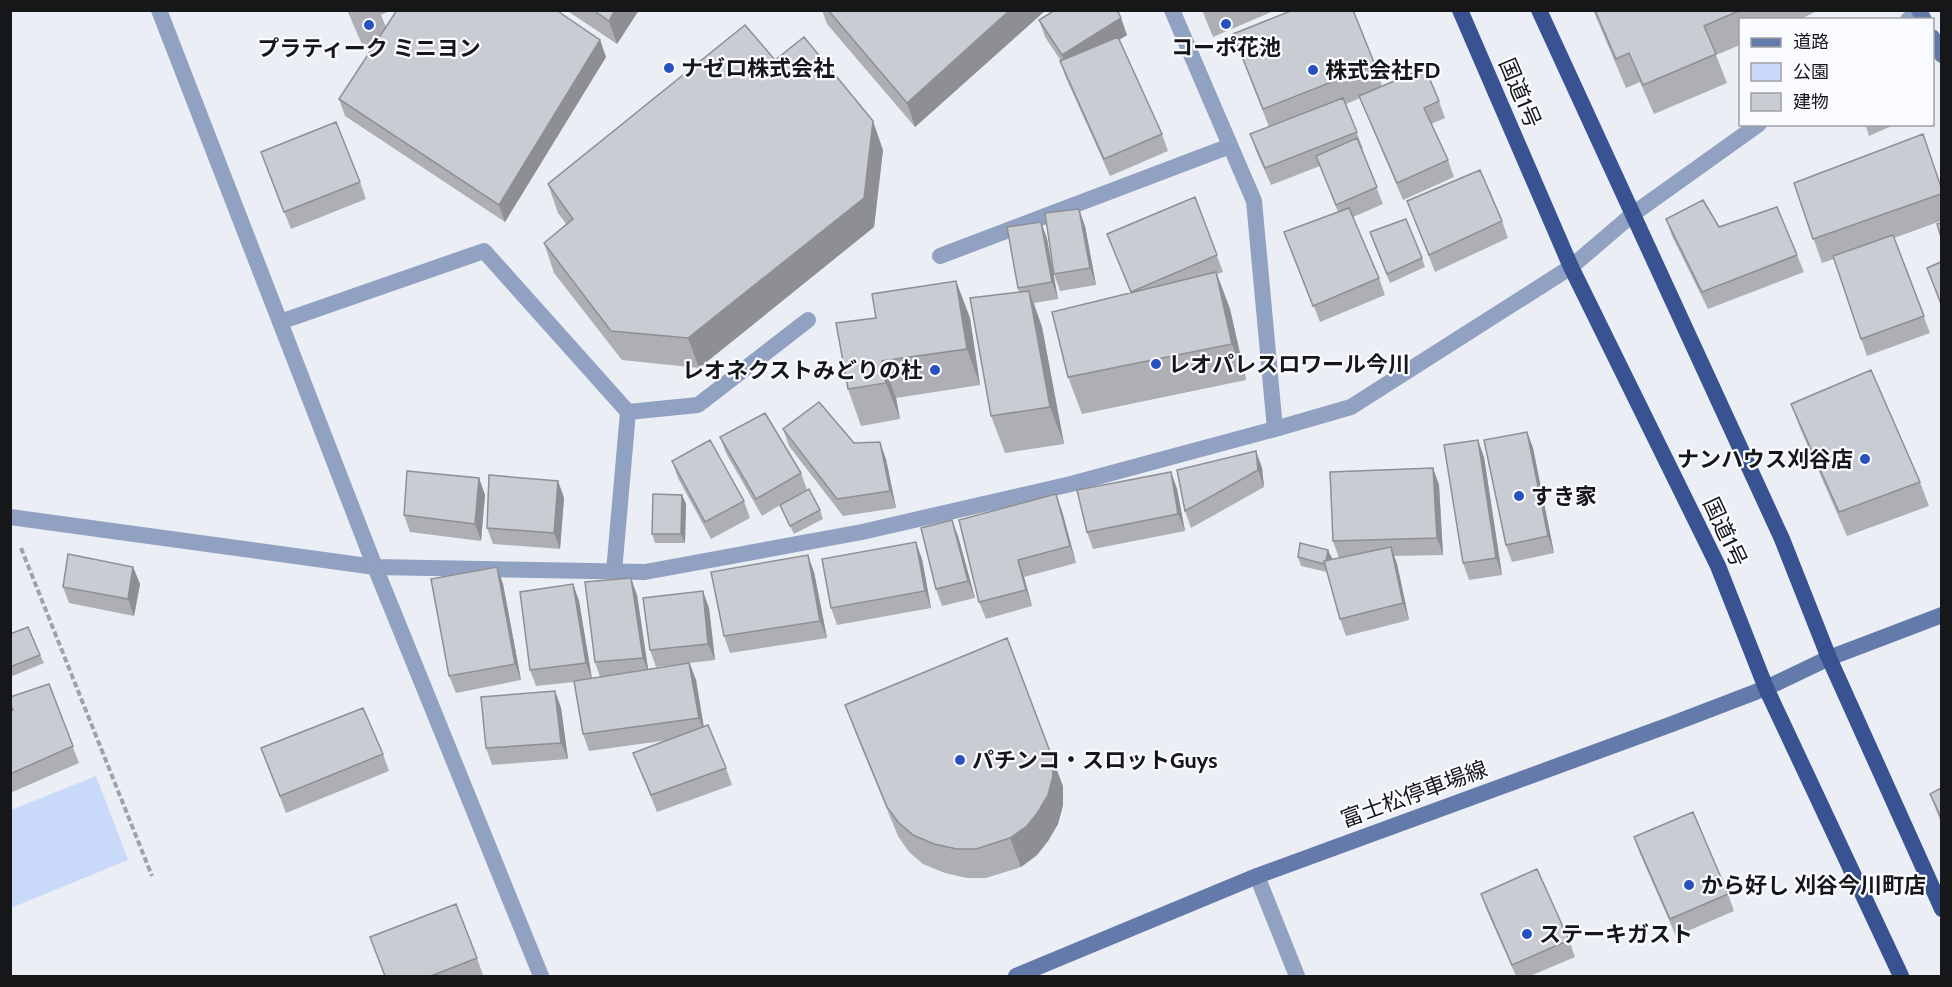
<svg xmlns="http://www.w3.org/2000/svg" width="1952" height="987" font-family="Cabin,'Noto Sans JP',sans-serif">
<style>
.green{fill:#c9d9fa}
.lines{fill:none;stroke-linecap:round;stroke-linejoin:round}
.path{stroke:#9fa2a7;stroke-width:4;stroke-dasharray:6 3;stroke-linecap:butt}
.service{stroke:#91a1c2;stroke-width:16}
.minor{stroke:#91a1c2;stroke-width:16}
.tertiary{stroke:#91a1c2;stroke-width:16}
.secondary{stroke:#647aab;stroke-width:16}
.trunk{stroke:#385292;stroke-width:16}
.wall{fill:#adafb5}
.shaded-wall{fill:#8d8f94}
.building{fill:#c9ccd3;stroke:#8d8f94;stroke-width:1.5}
.poi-dot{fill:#2950bf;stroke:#fafbfe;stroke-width:2}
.labels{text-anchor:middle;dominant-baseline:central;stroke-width:4.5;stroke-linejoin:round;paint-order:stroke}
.poi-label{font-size:22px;font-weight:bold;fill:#161719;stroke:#fafbfe;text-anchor:start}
.street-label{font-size:22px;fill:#161719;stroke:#fafbfe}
</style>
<rect width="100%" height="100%" fill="#ebeef5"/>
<path class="green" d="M96,776L128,860L11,908V810Z"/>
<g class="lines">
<path class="path" d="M21,548L152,876"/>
<path class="service" d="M940,256L1230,146
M280,322L484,251L628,412
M614,572L628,412L698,405L808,320"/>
<path class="minor" d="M1172,10L1254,201L1275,429L1351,407L1571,267L1633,214L1759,124
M1908,20L1920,11
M10,517L375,567L645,572L862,532L1071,484L1275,429
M1257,876L1297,976"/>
<path class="tertiary" d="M159,10L375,567L541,976"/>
<path class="secondary" d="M1919,10L1924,20
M1932,37L1942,55
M1016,976L1257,876L1672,724L1766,688L1829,658L1942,615"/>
<path class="trunk" d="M1460,10L1571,267L1718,566L1766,688L1901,976
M1539,10L1782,539L1829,658L1942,909"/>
</g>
<path class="wall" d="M347,10H391L381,15L386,27L600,40L606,57L505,222L345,116L339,99L376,43L364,49Z
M566,10H639L617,44Z
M822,10H1046L915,127L827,24Z
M1202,10H1276L1213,37Z
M1593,10H1819L1799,20H1740V45L1716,55L1727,83L1654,114L1640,82L1626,88Z
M1039,20L1127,35L1119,40L1162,134L1168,151L1110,176L1066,78L1060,61H1061L1045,37Z
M1233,34L1375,65L1382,86L1439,101L1445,118L1431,124L1448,160L1454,177L1403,200L1366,113L1360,98L1346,104L1363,149H1361L1383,204L1353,217L1379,278L1385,295L1320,322L1284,232L1338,212L1320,166L1271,185L1256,151L1250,134L1269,127Z
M775,60L883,150L874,227L699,368L622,360L554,273L544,243L566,224L558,213L548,184Z
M1865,124H1896L1869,136Z
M267,169L360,182L366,199L291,229Z
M1794,183L1941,186V221L1894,238L1930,333L1867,356L1834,259L1822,263Z
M1195,197L1223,272L1217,274L1230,309L1246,380L1082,414L1068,377L1131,293L1107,234Z
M1407,201L1502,221L1508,238L1435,272Z
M1666,219L1719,227L1797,255L1804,272L1708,309L1672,236Z
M1041,222L1047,239L1058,299L1034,303L1042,327L1064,444L1005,453L991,416L1019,292L1018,288Z
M1085,226L1096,285L1060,291L1054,274Z
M1373,241L1422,258L1425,267L1390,283Z
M956,281L970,318L980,385L896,398L900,419L861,426L848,389L876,318Z
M1791,404L1920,482L1929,506L1847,536L1800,428Z
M783,429L854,443L886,459L896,508L843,516L789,446Z
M1527,432L1533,448L1554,553L1512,562L1506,545Z
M720,437L801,473L807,490L820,510L823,519L794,534L780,505L762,516L726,453Z
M1256,451L1262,468L1264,487L1191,528L1185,511Z
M1484,457L1502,575L1469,580L1463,563Z
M672,461L744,501L750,518L711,539L678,478Z
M1433,468L1439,485L1443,555L1394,556L1397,564L1409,620L1346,636L1340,619L1327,572L1301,566L1298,557L1328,550L1331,560L1339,558L1333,541Z
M1171,472L1177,489L1185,531L1093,549L1087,532Z
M479,478L485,495L481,541L410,532L404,515Z
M558,481L564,498L560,549L493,544L487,528Z
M1056,494L1062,511L1076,563L1024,577L1032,606L986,619L979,602Z
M682,495L686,504L685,543H655L652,534Z
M958,536L975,598L942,606L936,589Z
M922,559L931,608L837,625L831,608Z
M133,567L140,584L134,616L69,603L63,587Z
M497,567L503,584L521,680L456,693L449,676Z
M814,572L827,638L730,653L724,636Z
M573,584L579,601L592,678L600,677L595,662L637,595L648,669L683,664L656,667L650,650L709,608L715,660L690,663L696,680L704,727L726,768L732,785L657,812L633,753L669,740L589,751L583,734L574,682L536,686L530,670Z
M10,634L40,655L44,663L10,677Z
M49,684L79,763L10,793V711Z
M555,691L561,708L568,759L492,765L486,748Z
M845,705L1063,786V805L1058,824L1048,841L1037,855L1021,867L986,878H967L945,873L923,864L909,852L898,836L856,734Z
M261,748L383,754L389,771L286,813Z
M1941,788V823L1930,794Z
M1634,837L1728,894L1734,911L1676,936L1640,854Z
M1481,894L1569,940L1575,957L1530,976H1516L1487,911Z
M477,958L483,975L480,976H385Z"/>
<path class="shaded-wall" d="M615,10H639L617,44L609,21Z
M1010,10H1046L915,127L907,103Z
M1121,18L1127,35L1068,72L1062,55Z
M600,40L606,57L505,222L499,205Z
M873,121L883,150L874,227L699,368L688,338Z
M1079,209L1085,226L1096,285L1090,268Z
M1041,222L1047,239L1058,299L1052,282Z
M1216,272L1230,309L1246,380L1232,344Z
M956,281L970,318L980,385L967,349Z
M1029,291L1042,327L1064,444L1050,407Z
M882,361L896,398L900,419L886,383Z
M1527,432L1533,448L1554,553L1548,536Z
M1478,440L1484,457L1502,575L1496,558Z
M880,442L886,459L896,508L890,491Z
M1256,451L1262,468L1264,487L1258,470Z
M1433,468L1439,485L1443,555L1437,538Z
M1171,472L1177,489L1185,531L1178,514Z
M479,478L485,495L481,541L475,524Z
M558,481L564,498L560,549L554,533Z
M1056,494L1062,511L1076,563L1070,546Z
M682,495L686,504L685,543L681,534Z
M952,520L958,536L975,598L968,581Z
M916,542L922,559L931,608L925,591Z
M1391,547L1397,564L1409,620L1403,603Z
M1328,550L1332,558L1329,573L1326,564Z
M808,555L814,572L827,638L820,621Z
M1018,560L1024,577L1032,606L1026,590Z
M133,567L140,584L134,616L128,599Z
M497,567L503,584L521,680L515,664Z
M631,578L637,595L649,675L643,658Z
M573,584L579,601L592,680L586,663Z
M703,591L709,608L715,660L708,644Z
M689,663L696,680L705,735L699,718Z
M555,691L561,708L568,759L561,743Z
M1052,757L1063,786V805L1058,824L1048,841L1037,855L1021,867L1010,838Z"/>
<path class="building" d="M397,10H556L600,40L499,205L339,99Z
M593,10H615L609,21Z
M828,10H1010L907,103Z
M1055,10H1117L1121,18L1062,55L1039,20Z
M1293,10H1353L1375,65L1263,109L1233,34Z
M1595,10H1741L1704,26L1716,54L1643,85L1629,53L1616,59Z
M745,25L775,60L804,37L873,121L864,198L688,338L611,331L544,243L573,219L548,184Z
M1118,37L1162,134L1104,159L1060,61Z
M1425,68L1439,101L1424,108L1448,160L1397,183L1359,96Z
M1343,98L1357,132L1265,168L1250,134Z
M336,122L360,182L284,212L261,152Z
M1923,134L1941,187V194L1813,239L1794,183Z
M1357,138L1377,187L1336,205L1316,156Z
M1480,170L1502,221L1429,255L1407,201Z
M1195,197L1217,255L1131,292L1107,234Z
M1703,200L1719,227L1777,207L1797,255L1702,292L1666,219Z
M1349,208L1379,278L1313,306L1284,232Z
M1079,209L1090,268L1054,274L1045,213Z
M1406,219L1422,258L1387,274L1370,232Z
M1041,222L1052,282L1018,288L1007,227Z
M1941,223V237L1937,224Z
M1893,235L1924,316L1861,339L1833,256Z
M1941,262V304L1927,268Z
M1216,272L1232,344L1068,377L1052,312Z
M956,281L967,349L882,361L886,383L848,389L836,323L876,318L872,294Z
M1029,291L1050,407L991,416L970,298Z
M1871,370L1920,482L1839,512L1791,404Z
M819,402L854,443L880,442L890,491L837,499L783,429Z
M765,413L801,473L756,499L720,437Z
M1527,432L1548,536L1506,545L1484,440Z
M710,440L744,501L705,522L672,461Z
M1478,440L1496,558L1463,563L1444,445Z
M1256,451L1258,470L1185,511L1177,470Z
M1433,468L1437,538L1333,541L1330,472Z
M407,471L479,478L475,524L404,515Z
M1171,472L1178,514L1087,532L1077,490Z
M489,475L558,481L554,533L487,528Z
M809,489L820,510L790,526L780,505Z
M653,494L682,495L681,534H652Z
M1056,494L1070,546L1018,560L1026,590L979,602L959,520Z
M952,520L968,581L936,589L921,528Z
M916,542L925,591L831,608L822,559Z
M1300,543L1328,550L1326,561H1324V564L1298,557Z
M1391,547L1403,603L1340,619L1324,561Z
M68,554L133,567L128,599L63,587Z
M808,555L820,621L724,636L711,572Z
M497,567L515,664L449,676L431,579Z
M631,578L643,658L595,662L585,582Z
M573,584L586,663L530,670L520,592Z
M703,591L708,644L650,650L643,598Z
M28,627L40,655L10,667V634Z
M1007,638L1052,757L1053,776L1048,795L1038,812L1027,826L1010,838L976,849H957L934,844L913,835L898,822L887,807L845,705Z
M689,663L699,718L583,734L574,681Z
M49,684L73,746L10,774V711L13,710L10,703V697Z
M555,691L561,743L486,748L481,697Z
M363,708L383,754L280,796L261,748Z
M708,725L726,768L651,795L633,753Z
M1941,788V817L1930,794Z
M1693,812L1728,894L1670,919L1634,837Z
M1537,869L1569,940L1512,965L1481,894Z
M456,904L477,958L431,976H385L370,937Z"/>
<g class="poi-dot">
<circle cx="1226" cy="24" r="6"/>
<circle cx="369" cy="25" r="6"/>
<circle cx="669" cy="68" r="6"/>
<circle cx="1313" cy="70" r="6"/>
<circle cx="1156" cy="364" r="6"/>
<circle cx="935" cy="370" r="6"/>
<circle cx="1865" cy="459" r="6"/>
<circle cx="1519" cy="496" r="6"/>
<circle cx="960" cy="760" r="6"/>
<circle cx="1689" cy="885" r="6"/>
<circle cx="1527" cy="934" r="6"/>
</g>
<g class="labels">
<g class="poi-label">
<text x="1226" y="47" text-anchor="middle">コーポ花池</text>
<text x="369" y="48" text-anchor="middle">プラティーク ミニヨン</text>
<text x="681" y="68">ナゼロ株式会社</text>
<text x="1325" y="70">株式会社FD</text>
<text x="1168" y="364">レオパレスロワール今川</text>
<text x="923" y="370" text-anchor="end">レオネクストみどりの杜</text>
<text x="1853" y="459" text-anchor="end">ナンハウス刈谷店</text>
<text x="1531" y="496">すき家</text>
<text x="972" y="760">パチンコ・スロットGuys</text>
<text x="1701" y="885">から好し 刈谷今川町店</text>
<text x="1539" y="934">ステーキガスト</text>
</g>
<g class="street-label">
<text transform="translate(1520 93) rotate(67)">国道1号</text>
<text transform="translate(1725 532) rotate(65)">国道1号</text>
<text transform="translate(1414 794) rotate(-20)">富士松停車場線</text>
</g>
</g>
<rect width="1952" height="987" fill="none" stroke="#161719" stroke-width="24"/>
<rect x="1739" y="18" width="195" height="108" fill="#fafbfe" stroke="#9fa0a2" stroke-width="1.5"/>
<rect x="1751" y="38" width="30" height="9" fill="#647aab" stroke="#9fa0a2" stroke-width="1.5"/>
<text x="1793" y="48" font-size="18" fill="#161719">道路</text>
<rect x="1751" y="63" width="30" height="18" fill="#c9d9fa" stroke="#9fa0a2" stroke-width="1.5"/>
<text x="1793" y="78" font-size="18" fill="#161719">公園</text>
<rect x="1751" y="93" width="30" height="18" fill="#c9ccd3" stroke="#9fa0a2" stroke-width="1.5"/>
<text x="1793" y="108" font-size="18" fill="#161719">建物</text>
</svg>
